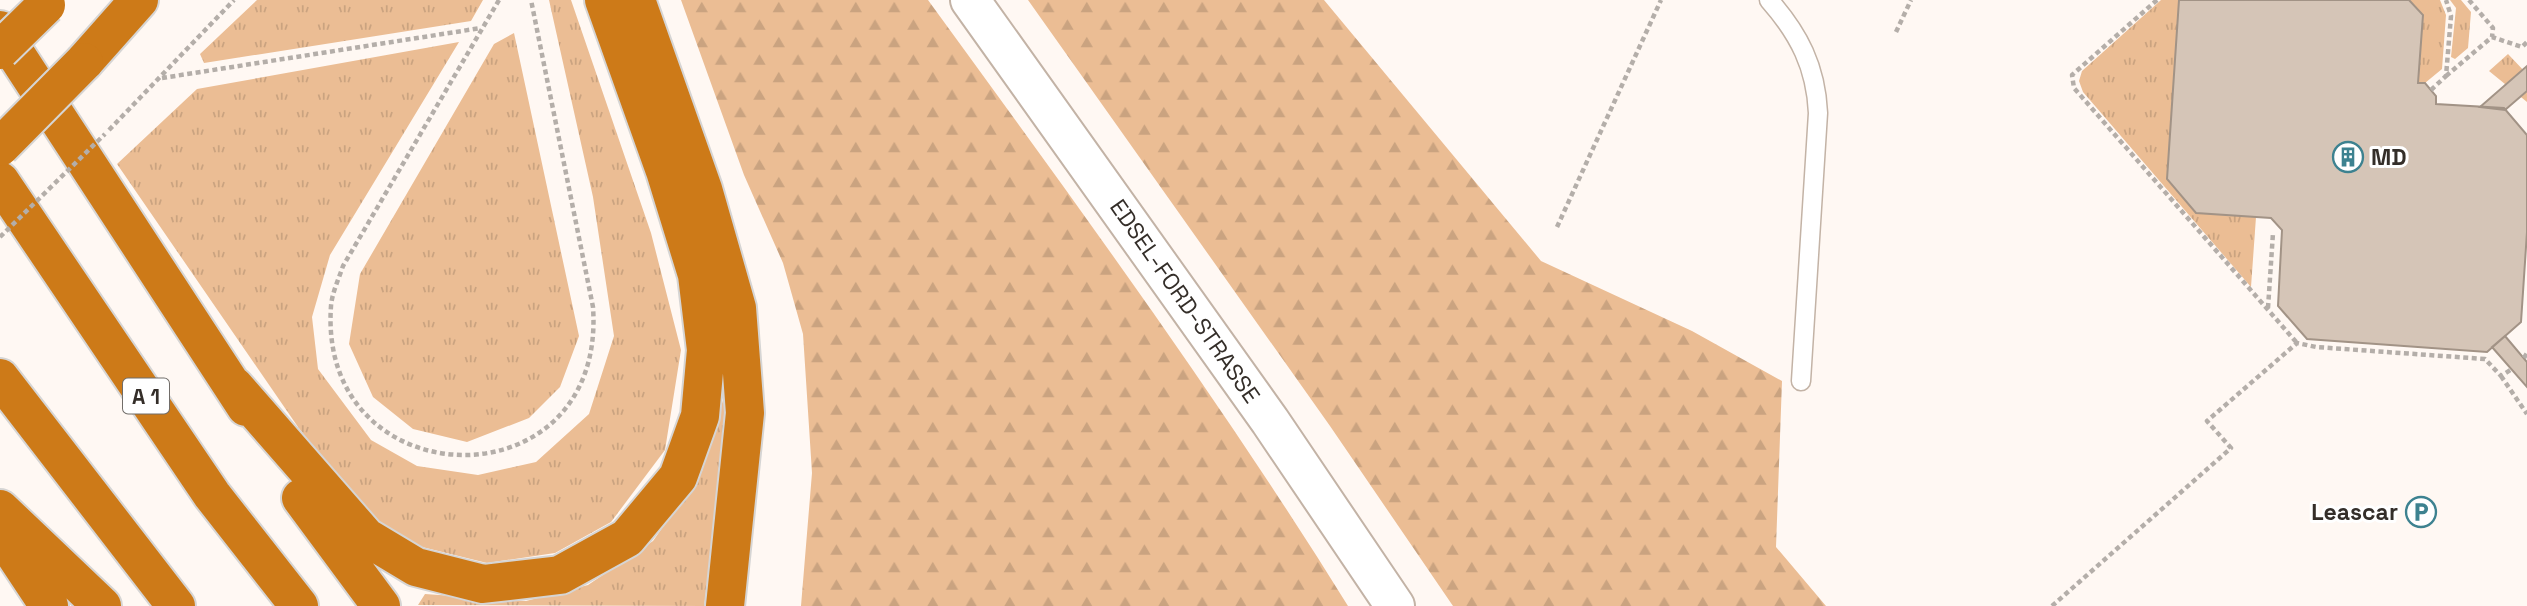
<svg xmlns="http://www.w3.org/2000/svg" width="2527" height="606" font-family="'Space Grotesk',sans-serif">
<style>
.grass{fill:url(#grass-tufts)}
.forest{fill:url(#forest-firs)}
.building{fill:#d5c5b7;stroke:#a29386;stroke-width:2}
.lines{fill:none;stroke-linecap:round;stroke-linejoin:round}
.lane-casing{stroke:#c3b3a6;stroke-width:21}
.secondary-casing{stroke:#c3b3a6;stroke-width:42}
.highway-casing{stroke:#d6d5d4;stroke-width:42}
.path{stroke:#b4aea9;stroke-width:4.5;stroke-dasharray:5 3.5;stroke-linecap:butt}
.lane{stroke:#fff;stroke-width:18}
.secondary{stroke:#fff;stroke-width:38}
.highway{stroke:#cd7a18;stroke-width:38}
.highway-bridge-casing{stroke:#d6d5d4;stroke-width:42;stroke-linecap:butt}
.path-bridge{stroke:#b4aea9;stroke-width:4.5;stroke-dasharray:5 3.5;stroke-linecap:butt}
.highway-bridge{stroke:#cd7a18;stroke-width:38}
.labels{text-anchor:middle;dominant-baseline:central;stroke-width:6;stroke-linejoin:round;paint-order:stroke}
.shield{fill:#fff;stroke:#716d69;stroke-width:2}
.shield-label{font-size:21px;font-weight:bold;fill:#342e29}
.poi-label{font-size:23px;font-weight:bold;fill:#342e29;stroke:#fff;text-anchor:start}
.street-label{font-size:23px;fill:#342e29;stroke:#fff}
</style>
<defs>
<pattern id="grass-tufts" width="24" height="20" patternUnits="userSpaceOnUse" patternTransform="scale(1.75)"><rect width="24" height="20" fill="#ebbd94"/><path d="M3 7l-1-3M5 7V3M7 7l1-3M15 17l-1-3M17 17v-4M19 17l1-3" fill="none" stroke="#caa380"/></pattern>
<pattern id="forest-firs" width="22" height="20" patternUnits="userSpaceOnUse" patternTransform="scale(1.75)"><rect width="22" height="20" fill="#ebbd94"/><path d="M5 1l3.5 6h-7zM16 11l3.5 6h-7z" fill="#caa380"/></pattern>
</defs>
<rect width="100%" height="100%" fill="#fff8f3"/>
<path class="grass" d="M257,0H483L471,21L204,63L200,54Z
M549,0H571L651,233L681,350L665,450L611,522L555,553L487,563L418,546L364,512L298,427L117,164L197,89L459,42L330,255L312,317L318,369L371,440L417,466L478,475L536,462L589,414L614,336L593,197Z
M2161,0H2179L2167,179L2196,213L2256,217L2251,287L2083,92L2079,81L2082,71Z
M2409,0H2440L2446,15L2442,69L2425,83H2418L2423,15Z
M2450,0H2461L2471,12L2468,48L2455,59L2451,57L2456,8Z
M514,33L579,336L560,387L529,418L467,442L413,429L373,397L349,344L360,274L494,44Z
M2508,54L2527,74V102L2489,71Z
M726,390V452L704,606L418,605L425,594L526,601L588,585L653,541L702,471Z"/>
<path class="forest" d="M681,0H928C1072,198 1219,398 1348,606H801L812,473L803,334L783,263L744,175Z
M1028,0H1324L1541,261L1692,331L1782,381L1776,547L1826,606H1453L1330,426Z"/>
<path class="building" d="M2179,0H2409L2423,15L2418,83H2425L2436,96V104L2504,108L2527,135V232L2521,322L2487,352L2307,339L2278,306L2282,230L2271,218L2196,213L2167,179Z
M2527,66V91L2505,110L2480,107Z
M2505,336L2527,362V387L2492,347Z"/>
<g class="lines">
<g class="lane-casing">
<path id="lane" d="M1769,0C1799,34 1816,67 1818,113L1801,381"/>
</g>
<g class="secondary-casing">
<path id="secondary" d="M970,0L1270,421L1395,606"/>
</g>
<g class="highway-casing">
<path id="highway" d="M636,0L703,189L737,308L745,413L725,606
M0,30L246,407
M84,62L139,0
M0,181L212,495L299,606
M0,378L176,606
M234,386L366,537L416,567L483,584L560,575L627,538L678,477L700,416L706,350L697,275L665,171L604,0
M301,498L381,606
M0,509L102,606
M0,532L49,606"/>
</g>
<path class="path" d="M499,0L343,266C339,278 332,293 331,306C317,501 607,508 593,307L531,0
M2157,0L2072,75L2074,88L2297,343
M2469,0L2493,28L2492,37
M1896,32L1911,0
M2446,76L2492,37L2522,47L2527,42
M162,78L481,28
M2431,90L2446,76L2451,16L2446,0
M109,130L234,0
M1557,227L1661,0
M2268,308L2273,233
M2524,358L2527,353
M2501,376L2527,414
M2052,606L2231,448L2207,421L2297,343L2316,347L2485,359L2501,376L2512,369"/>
<use href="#lane" class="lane"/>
<use href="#secondary" class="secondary"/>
<use href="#highway" class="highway"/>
<g class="highway-bridge-casing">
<path id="highway-bridge" d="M0,50L46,5
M0,147L84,62"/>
</g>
<path class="path-bridge" d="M0,237L105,134"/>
<use href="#highway-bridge" class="highway-bridge"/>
</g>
<defs>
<g id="building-ring" transform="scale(1.575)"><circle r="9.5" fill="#fff" stroke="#3d8290" stroke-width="1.5"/><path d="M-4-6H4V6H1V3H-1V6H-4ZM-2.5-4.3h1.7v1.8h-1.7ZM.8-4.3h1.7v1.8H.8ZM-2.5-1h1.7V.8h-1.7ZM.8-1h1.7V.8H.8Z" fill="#3d8290"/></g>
<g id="parking-ring" transform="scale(1.575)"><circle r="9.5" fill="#fff" stroke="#3d8290" stroke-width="1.5"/><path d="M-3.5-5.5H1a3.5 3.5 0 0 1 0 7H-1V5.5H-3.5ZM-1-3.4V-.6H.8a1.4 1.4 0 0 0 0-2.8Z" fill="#3d8290"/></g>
</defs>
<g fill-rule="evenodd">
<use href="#building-ring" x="2348" y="157"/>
<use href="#parking-ring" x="2421" y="512"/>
</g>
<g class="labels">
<rect class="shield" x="123" y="378.5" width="46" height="35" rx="5"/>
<g class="shield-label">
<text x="146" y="396">A 1</text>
</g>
<g class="poi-label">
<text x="2371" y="157">MD</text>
<text x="2398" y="512" text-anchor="end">Leascar</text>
</g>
<g class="street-label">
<text transform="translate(1185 301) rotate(55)">EDSEL-FORD-STRASSE</text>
</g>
</g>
</svg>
